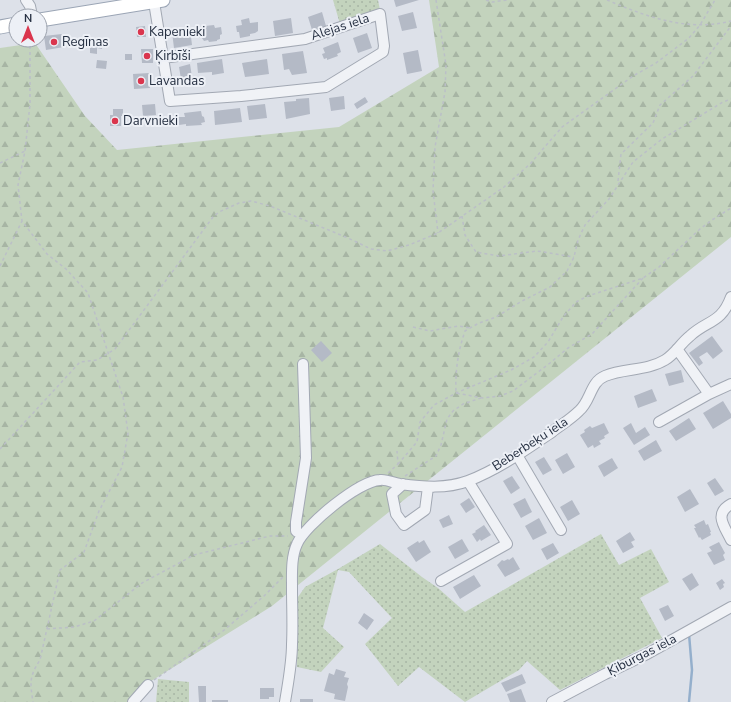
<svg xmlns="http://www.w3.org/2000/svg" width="731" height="702" font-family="'Nunito Sans',sans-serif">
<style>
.grass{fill:url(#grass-dots)}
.forest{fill:url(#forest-firs)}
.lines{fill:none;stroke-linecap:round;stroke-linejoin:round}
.stream{stroke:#94afcc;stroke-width:2.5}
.building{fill:#b4bac6}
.minor-casing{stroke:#a2a8b3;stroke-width:12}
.major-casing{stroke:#9ba5b5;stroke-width:15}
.path{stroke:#bbbfc7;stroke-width:1.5;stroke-dasharray:3 3;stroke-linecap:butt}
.minor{stroke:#f0f2f6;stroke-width:10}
.major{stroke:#fff;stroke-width:13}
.poi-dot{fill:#da354d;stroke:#edf0f6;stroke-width:1.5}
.labels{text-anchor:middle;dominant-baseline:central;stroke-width:4;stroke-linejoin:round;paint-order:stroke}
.street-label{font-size:13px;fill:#252f41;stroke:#edf0f6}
.poi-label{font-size:13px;fill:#252f41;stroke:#edf0f6;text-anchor:start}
</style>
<defs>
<pattern id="grass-dots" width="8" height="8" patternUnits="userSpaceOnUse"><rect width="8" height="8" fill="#c3d3bd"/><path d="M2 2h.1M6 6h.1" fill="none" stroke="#a7b5a4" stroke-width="1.8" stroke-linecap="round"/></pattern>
<pattern id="forest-firs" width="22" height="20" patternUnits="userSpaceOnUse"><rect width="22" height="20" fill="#c3d3bd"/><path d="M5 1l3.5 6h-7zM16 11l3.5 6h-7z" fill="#a7b5a4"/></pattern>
</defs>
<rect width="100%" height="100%" fill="#dde1e9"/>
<path class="grass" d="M333,0H378L380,10L340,24Z
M601,534L619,565L651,549L669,582L640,598L662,638L560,690L527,661L519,670L465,702L419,667L398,686L365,644L392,618L349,572L338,570L323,628L344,647L321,672L297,667L298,597L305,587L338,569L380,544L422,577L438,588L465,612Z
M158,679L189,682V702H156Z"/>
<path class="forest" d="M429,0H731V237L272,606L148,683L129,702H0V48L35,43L85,116L117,150L339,127L439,67Z"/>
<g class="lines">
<path class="stream" d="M689,702L692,670L689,634"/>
</g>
<path class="building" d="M394,0H419L396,7Z
M322,12L326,26L312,30L308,17Z
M413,12L417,28L402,31L398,16Z
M249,18L250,23L258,22V31L255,33L250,34V36L240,38L239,32H237L236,26L242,25L241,20Z
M291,18L293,33L275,36L273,21Z
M214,25L215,28L221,27L222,34L220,35V39L217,40V41L209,42L208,40L204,41L202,38H199L198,30L205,29V26Z
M145,26L146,37H137L136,27Z
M190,29L192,45L174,48L172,32Z
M367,33L372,48L358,53L353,38Z
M62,34L64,47L46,50L44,36Z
M83,37L103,39L102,49L97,48V54L90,53V47L82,46Z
M338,42L341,52L337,54L338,56L327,60V58L324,59L322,54L325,53L323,48Z
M141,49H153V63H142Z
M418,50L422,71L407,74L403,53Z
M303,51L307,73L292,75L289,69L284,70L282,54Z
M125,54H132V60H125Z
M222,59L224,73L212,75V72L198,73L197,63Z
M267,59L269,74L245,77L242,63Z
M97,60L107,61L106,69L96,68Z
M190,64L192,77L181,79L179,67Z
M149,73L150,88L134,89L133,74Z
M344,96L345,109L331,111L329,98Z
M365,97L368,102L357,109L354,104Z
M309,98L310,114L286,119L284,102L296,101V99Z
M155,104L156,115L143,116L142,105Z
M265,104L267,118L249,120L247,106Z
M240,108L242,122L215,125L214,111Z
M113,109H123V116H121V126H110V115H113Z
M201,111L202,116L204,117L205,122L201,123L202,125L186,126V124L179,125L178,117H185L184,113Z
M712,336L723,351L713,359L707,352L699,357L703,363L699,366L689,353Z
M321,341L332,353L322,362L311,350Z
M681,370L684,382L669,386L665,374Z
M652,389L657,401L638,408L634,396Z
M723,401L731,414V418L713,429L703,413Z
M689,418L696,429L676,441L669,431Z
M604,423L609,433L604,436L605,438L599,441L601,444L594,448L593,445L588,448L580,435L585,432L584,430L590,426L592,428Z
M631,423L636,433L645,427L650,435L634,445L623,428Z
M656,440L662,451L644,461L638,451Z
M567,453L575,467L563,474L555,460Z
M544,457L552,470L543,475L535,462Z
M612,458L618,468L604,477L598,466Z
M512,476L520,488L511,494L503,481Z
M715,478L724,491L715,496L707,483Z
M690,489L699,504L685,512L677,497Z
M469,498L475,507L466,513L460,504Z
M525,498L532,512L521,518L513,504Z
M572,500L580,514L568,521L560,507Z
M449,515L453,524L443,528L439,520Z
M539,518L547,533L533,540L525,526Z
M704,520L706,525L708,524L711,532H710L711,535L702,540L700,537L699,538L694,528H696L694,525Z
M484,525L491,535L481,541L480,539L477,542L472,534L476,532L475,531Z
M630,532L635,540L631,542L634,547L623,553L616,541Z
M462,539L469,551L455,559L448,547Z
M424,540L431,552L416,562L407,548L418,541L419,543Z
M719,542L725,553L723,555L725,560L714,565L707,553L712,551L709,547Z
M553,543L559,553L547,560L541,549Z
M513,557L520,569L505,577L497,565L502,560L504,561L508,559L509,560Z
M692,573L699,585L690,591L682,579Z
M474,575L481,586L460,599L453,587Z
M722,579L725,583L723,584L724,587L720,590L716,583Z
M668,605L674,616L665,621L659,609Z
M364,613L374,620L367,630L358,623Z
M336,669L346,672L344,677L349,678L347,684L348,687L345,701L334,699L335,694L324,691L329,673L334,675Z
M522,674L526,683L506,692L501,683Z
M198,686H206V702H199Z
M260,688H274V697H269V699H260Z
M521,689L526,702H510L507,694Z
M300,699H313V702H300Z
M212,700H228V702H212Z"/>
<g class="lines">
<g class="minor-casing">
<path id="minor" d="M26,0L30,6L32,16
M154,2L170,101L241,96L326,87L383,52L384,46L380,14L305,39L163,58
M677,349L709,394
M659,422L709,394L731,384
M517,455L561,530
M403,484L392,494L396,514L404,525L425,510L428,487
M731,504C713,514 725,527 731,540
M302,535L296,531V522L306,458L303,364
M441,581L507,544L468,481
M133,702L148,685
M285,702C288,683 292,663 292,644C293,625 292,607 292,588C292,574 291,557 297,544C305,525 359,481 380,480C386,479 394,483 400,484C424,487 446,489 468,481C499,469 525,450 552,432C561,425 571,419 579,411C591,401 590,382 605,376C624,368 647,371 665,360C675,354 681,343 690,336C707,320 721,324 731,297
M552,702L605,674L647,654L731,607"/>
</g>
<g class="major-casing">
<path id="major" d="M40,20L163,0
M0,27L16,24"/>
</g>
<path class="path" d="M436,0L446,65L445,92L435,147L433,191L438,233
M486,0L492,2L507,0
M607,0C647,17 688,32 731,21
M30,40V104L25,151L18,185L22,221L47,254L66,269L88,293L123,397L128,433L122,467L99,511L84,552L60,570L40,660C29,677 30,682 33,702
M0,163L25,151
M618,181L621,154L653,123L660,105L693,76L731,26
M462,216L465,235L476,252L499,256L537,251L574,257
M0,266L22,221
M643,278L592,334L568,348L550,363L513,391L500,396L483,398L456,393C455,372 458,351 465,331L479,323L496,317L522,301L550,287L567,271L574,257L578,240L585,225L609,199L633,162L662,139L723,102L731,99
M413,327L430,331L458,326L470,328
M0,449L80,362L97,360L115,349L213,217L219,212L230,207L239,203L251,201L270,206L348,238L371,249L387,251L409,245L438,233L504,187L530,164L562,127L633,76L656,63L689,38L700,25L715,0
M398,464L417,442L420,422L434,405L456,393L511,370L534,357L548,342L563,317L576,302L588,296L643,278L659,267L700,229L712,220L731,208
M388,473L398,464L397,451
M405,476L436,456L441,445L447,419L453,411L463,404L481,398
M47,629L74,627L94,621L142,583L194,555L270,536H288
M154,680L223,631L264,596L284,576"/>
<use href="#minor" class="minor"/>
<use href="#major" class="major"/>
</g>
<g class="poi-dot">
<circle cx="141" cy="32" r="4"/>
<circle cx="54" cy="42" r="4"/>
<circle cx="147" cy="56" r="4"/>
<circle cx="141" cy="81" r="4"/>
<circle cx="115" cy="121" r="4"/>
</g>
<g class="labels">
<g class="street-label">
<text transform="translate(340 27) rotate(-18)">Alejas iela</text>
<text transform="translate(530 444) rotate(-33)">Beberbeķu iela</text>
<text transform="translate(642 655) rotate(-27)">Ķiburgas iela</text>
</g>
<g class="poi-label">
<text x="149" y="32">Kapenieki</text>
<text x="62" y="42">Regīnas</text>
<text x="155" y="56">Ķirbīši</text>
<text x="149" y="81">Lavandas</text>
<text x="123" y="121">Darvnieki</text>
</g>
</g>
<g transform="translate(28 28)"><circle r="19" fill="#edf0f6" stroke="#9da3ae"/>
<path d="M0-3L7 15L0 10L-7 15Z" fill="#da354d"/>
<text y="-6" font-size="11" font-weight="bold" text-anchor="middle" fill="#252f41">N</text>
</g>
</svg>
